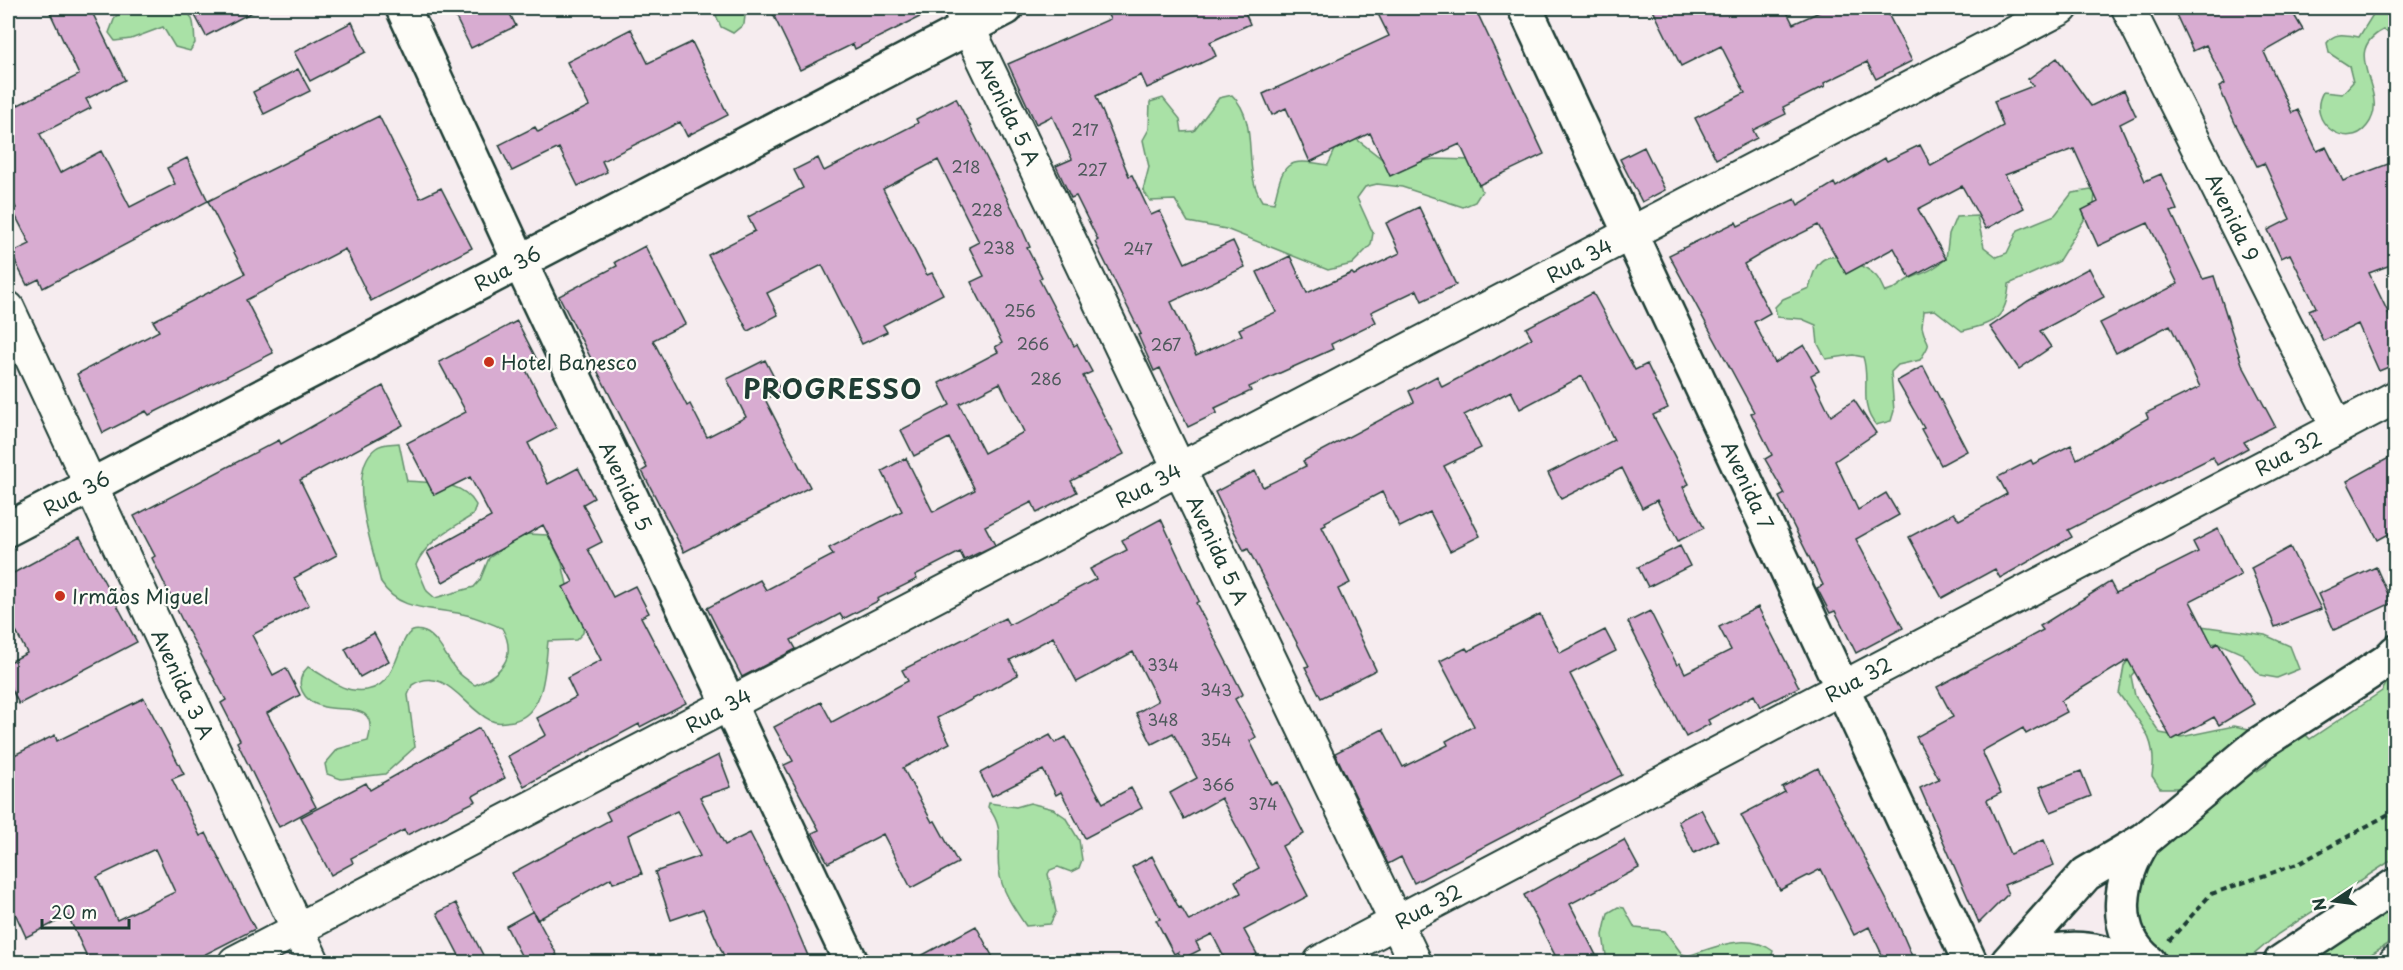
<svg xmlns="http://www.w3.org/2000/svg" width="2403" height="970" font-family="'Playpen Sans',sans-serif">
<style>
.green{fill:#a9e1a6;stroke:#648f6d;stroke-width:1.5}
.building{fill:#d8acd1;stroke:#1f3d34;stroke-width:1.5;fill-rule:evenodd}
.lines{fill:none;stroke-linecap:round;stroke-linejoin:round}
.street-casing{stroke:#1f3d34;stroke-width:36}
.secondary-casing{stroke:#1f3d34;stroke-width:38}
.path{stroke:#1f3d34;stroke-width:4;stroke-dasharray:6 4.5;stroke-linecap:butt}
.street{stroke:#fdfcf7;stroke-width:32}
.secondary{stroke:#fdfcf7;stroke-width:33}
.poi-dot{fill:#c8321e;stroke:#fdfcf7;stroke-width:2}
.labels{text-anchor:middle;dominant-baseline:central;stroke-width:4.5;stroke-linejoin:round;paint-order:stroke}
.number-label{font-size:16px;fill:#4d595b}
.street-label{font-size:20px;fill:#1f3d34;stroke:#fdfcf7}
.poi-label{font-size:20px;fill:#1f3d34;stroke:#fdfcf7;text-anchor:start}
.district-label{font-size:26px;font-weight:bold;letter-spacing:1.5px;fill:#1f3d34;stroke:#fdfcf7}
</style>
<rect width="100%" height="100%" fill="#f6ecef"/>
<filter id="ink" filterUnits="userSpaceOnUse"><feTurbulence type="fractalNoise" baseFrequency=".0167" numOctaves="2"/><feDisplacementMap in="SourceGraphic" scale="12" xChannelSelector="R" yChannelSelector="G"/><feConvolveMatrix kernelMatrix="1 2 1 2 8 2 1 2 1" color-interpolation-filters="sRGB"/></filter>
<g filter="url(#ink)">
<path class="green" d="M128,8C144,7 184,0 192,19C195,26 194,36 195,43L190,51L175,47L163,27L131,39L115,41L109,33L115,17Z
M713,8H746L744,24L733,33L721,27Z
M2377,8H2395L2396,34L2383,30C2337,54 2393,93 2367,126C2348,151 2305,123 2323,92L2342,94L2353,82L2349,66L2329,53L2327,43C2334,31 2347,35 2359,37Z
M1232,95C1261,124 1241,169 1262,201L1274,203C1283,163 1285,157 1328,165L1335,150L1355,138L1386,162L1404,165L1434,159L1472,160L1482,191L1475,202L1463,207L1402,187L1377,184L1365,187L1357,198L1373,233L1371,245L1352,264L1328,270L1226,229L1188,222L1175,200L1150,201L1143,190L1149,167L1143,140L1149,129L1150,102L1163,98L1180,119L1182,132L1194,131L1219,98Z
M2091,190L2095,193L2094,204L2058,262L2009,284C2007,319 1994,323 1962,331L1935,310L1924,311C1924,315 1922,322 1922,327C1926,347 1935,337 1920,360L1898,365L1891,372L1894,411L1891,421L1876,425C1858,406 1871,380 1863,357L1853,355L1826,359L1818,344L1816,325L1802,319L1777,317L1775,307L1783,299L1809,288C1812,278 1815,264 1824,259C1837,251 1866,266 1876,276C1880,280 1882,287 1885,292C1896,291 1901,282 1911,278C1927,272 1932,270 1946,259L1949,234L1956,217L1977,216L1984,247L1997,257L2007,253L2018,230L2055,215L2072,193Z
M399,443L407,481C432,483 462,480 476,505L473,515C451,529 427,540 416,565L427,591L435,598L474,587L480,580L489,558L514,541L527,534L548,535L562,563L572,606L581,614L584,623L583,633L576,640L548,641C545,667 546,714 513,721C505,722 497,724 490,720C464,708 445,664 412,685L408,695L415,747L385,774L341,779L327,774L325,764L338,749L368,741C379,702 347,712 324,707C303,702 292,683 308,667C321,673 339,689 353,690C410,697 390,617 425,632C439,638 447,660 457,671C462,677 469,681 475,685C501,674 518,657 502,628C489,623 475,616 462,614C431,607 400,612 381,583C374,551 344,471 376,448C382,443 392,444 399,443Z
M2201,626L2265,635L2290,646L2299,669L2277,678L2260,675L2243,654L2218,643L2172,647L2147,657L2131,676L2135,696L2160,733L2181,737L2234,726L2249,729L2252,735L2184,788H2160L2152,776C2158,737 2140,724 2119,694L2124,666L2136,650Z
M2395,669V858L2278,934L2252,956L2236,962H2163L2150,954L2130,901L2146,854L2234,776L2257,771L2265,766L2288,732L2300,729L2310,739L2382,691Z
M989,803L1016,807L1030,803L1053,809L1065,817L1079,840L1082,860L1079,868L1071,872L1058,867L1050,870L1048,874L1056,912L1050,924L1026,926C1015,910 1001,890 999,870C995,844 1007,831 988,807Z
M2395,904V939L2359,962H2309Z
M1618,907L1624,908L1635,928L1665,931L1682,954L1688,956C1714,947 1748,932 1773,951L1770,962H1607L1603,935L1608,913Z"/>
<path class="building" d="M48,8H90L125,80L86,99L91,108L40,134L60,173L101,151L130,207L175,184L167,168L187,158L208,201L43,288L39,279L27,285L11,253L30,244L12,209L16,208L8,192V110L79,75Z
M191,8H260L206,36Z
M451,8H507L516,26L471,48Z
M770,8H938L855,49L853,44L800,70Z
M1104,8H1243L1250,24L1210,42L1216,56L1176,75L1147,88L1141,75L1096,96L1129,176L1132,175L1151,215L1160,211L1185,263L1233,241L1245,267L1171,302L1196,356L1242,335L1239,329L1276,312L1257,272L1290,256L1307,293L1352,273L1354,275L1400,253L1386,223L1419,207L1456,285L1422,301L1417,290L1371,312L1376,322L1331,344L1333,349L1249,387L1251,391L1215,408L1217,413L1188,427L1160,368L1154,371L1138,335L1141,334L1095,242L1098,240L1076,196L1071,198L1056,166L1072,159L1052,116L1036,124L1008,64L1110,19Z
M1375,8H1475L1544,154L1479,185L1460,144L1390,176L1370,133L1310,162L1286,108L1272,115L1263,94L1389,36Z
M1652,8H1785L1793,24L1828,8H1885L1912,61L1876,79L1867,62L1824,83L1825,86L1783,107L1786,114L1753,130L1757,138L1716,159L1695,118L1745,93L1721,46L1681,66Z
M2173,8H2290L2303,30L2264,52L2292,113L2298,110L2317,151L2326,147L2343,181L2396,161V263L2369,273L2396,329V364L2379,371L2358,324L2323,341L2309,310L2316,307L2290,254L2281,258L2268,230L2290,219L2264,163L2257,166L2235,123L2219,87L2225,84L2206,45L2193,51Z
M352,22L366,52L310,81L294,52Z
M631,29L648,63L692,42L728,115L687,136L680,122L602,161L607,172L578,186L559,148L512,171L499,145L535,127L538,132L589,106L567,62Z
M2057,58L2091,106L2124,90L2136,116L2120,124L2145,181L2161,174L2177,210L2171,212L2203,279L2214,276L2242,364L2275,426L2244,442L2248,448L2217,465L2213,457L2068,530L2072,537L2000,578L1995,569L1942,598L1909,537L1954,513L1959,520L2007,494L1998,477L2031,460L2033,464L2071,445L2077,459L2148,418L2146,413L2200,387L2170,325L2116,353L2100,323L2178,284L2148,223L2098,246L2082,210L2098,202L2074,149L2005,175L2024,208L1986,229L1962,186L1918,209L1946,259L1910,278L1894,248L1846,274L1818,225L1766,251L1744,264L1770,313L1754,322L1775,363L1804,345L1819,371L1811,375L1831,416L1854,400L1876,433L1835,461L1858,510L1886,493L1899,515L1856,539L1903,628L1856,653L1835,611L1830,613L1817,588L1823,585L1779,497L1785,494L1765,459L1772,455L1751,413L1754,412L1669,255L1736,222L1738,226L1795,199L1798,205L1834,183L1836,187L1885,158L1887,161L1920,145L1931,166L2003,126L1994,101L2033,86L2028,79Z
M298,69L310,91L264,114L253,92Z
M956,98L1017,218L1030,247L1027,248L1042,277L1039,279L1074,346L1077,344L1092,372L1083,376L1124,454L1071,481L1077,492L1037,513L1032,502L985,526L995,545L964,560L960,552L915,575L917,579L877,599L878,601L843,619L840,614L791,640L796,649L742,677L707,608L760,580L766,590L833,555L829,548L902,511L882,471L906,458L933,512L975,490L949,438L914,456L901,430L950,405L939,383L998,352L995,347L1002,343L971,282L984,276L969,247L979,242L938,160L883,189L927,275L932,273L943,294L883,325L887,332L862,344L822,265L767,293L778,315L748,331L708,255L755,231L748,217L803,188L794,170L818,158L824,171L918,123L916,119ZM1000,383L1024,432L984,453L959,404Z
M379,116L420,198L441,188L472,248L371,301L345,249L246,300L273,353L149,415L146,411L103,433L77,374L159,331L153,321L245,274L208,201Z
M1644,147L1665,190L1642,202L1620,159Z
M645,246L685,324L653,340L687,406L690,404L707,437L746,417L727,379L765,360L781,391L765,399L810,487L684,552L642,471L647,468L559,296L617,266L615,262Z
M2089,268L2104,297L2040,331L2051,347L2019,369L1990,327L2028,301Z
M1593,293L1635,370L1647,364L1668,408L1653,415L1689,484L1683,487L1704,528L1678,541L1657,500L1642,508L1622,468L1561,499L1548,473L1614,440L1582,376L1520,409L1511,391L1464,415L1481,448L1444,466L1480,536L1450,551L1430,512L1400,527L1382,492L1325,522L1326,525L1322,527L1350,583L1338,589L1376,670L1321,698L1305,667L1309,666L1248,549L1244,551L1215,492L1255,471L1263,487L1306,466L1303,461L1414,402L1409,391L1437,376L1442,387L1495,359L1532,338L1526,328Z
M517,321L538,362L525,368L556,428L528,443L548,484L578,468L594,498L583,504L602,542L588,549L613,597L635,586L649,613L641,617L686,703L640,727L639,724L524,786L508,756L546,735L537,718L576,697L567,678L601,660L563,587L573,582L543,525L443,582L427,552L491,517L470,477L434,495L407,443L466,412L439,362Z
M1923,366L1967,451L1941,465L1921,429L1924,428L1897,381Z
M383,386L403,425L300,480L337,555L294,578L309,605L252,635L273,675L286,668L300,695L267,713L316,807L279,827L237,742L240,740L221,703L226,700L181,618L152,558L155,556L134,516L279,440L281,444Z
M2396,454V530L2378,540L2347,481Z
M1161,519L1199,601L1196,603L1243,694L1235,699L1256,737L1250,741L1272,785L1278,782L1304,834L1282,846L1308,896L1244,930L1257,954L1241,963H1227L1212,934L1196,942L1200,950L1182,959L1178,952L1174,954L1156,920L1160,919L1132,867L1152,856L1179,908L1181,907L1189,921L1241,893L1235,881L1259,868L1221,798L1184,819L1170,793L1197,778L1173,733L1152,744L1136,713L1158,701L1133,652L1077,682L1053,637L1010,660L1018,675L937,718L950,743L903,768L932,822L935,821L958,863L911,888L883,834L828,863L812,833L819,830L784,765L793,761L774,727L821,702L832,722L908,681L902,670L1005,618L1009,625L1096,579L1090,569L1127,550L1122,540Z
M2218,529L2241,575L2190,601L2213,646L2218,643L2254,704L2219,725L2214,717L2172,740L2128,660L2061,701L2067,712L2026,734L2023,728L1982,751L2001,793L1987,800L2010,854L2044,840L2054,865L2004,885L2008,894L1979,923L1920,788L1939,779L1916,737L1953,717L1937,687L2043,630L2040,626L2110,582L2116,593L2198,552L2193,542Z
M80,537L137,642L19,704L8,682V663L27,653L8,616V576Z
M1680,546L1690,566L1648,587L1638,567Z
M2290,547L2321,609L2275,627L2251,568Z
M2376,567L2392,603L2334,630L2318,594Z
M1758,607L1799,687L1760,707L1754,695L1708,720L1710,724L1686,737L1628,622L1650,611L1677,665L1680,663L1685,673L1731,650L1719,627Z
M1540,614L1560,653L1605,630L1616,651L1570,674L1622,775L1414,883L1401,857L1388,864L1335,753L1383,729L1403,767L1448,745L1446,741L1474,726L1440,661L1466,648L1468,651Z
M374,633L389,661L360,677L345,649Z
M144,698L184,774L172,779L200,836L206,833L255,929L188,963H90L68,916L26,937L8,898V758L55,735L57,741ZM155,849L175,892L117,920L97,877Z
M479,728L505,778L473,796L476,801L407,835L404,830L351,858L353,863L331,875L301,817L366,783L370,790Z
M1050,735L1055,743L1066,737L1103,803L1131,788L1142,808L1085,838L1061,792L1056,795L1043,770L992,796L980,773Z
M719,755L731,787L700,797L725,845L750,833L784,899L811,963H727L703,909L671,920L655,872L700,856L677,811L628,835L642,874L613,883L611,878L537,920L512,873L610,820L606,812Z
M1818,768L1894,914L1915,963H1886L1869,927L1854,935L1821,869L1780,890L1741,815L1785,792L1782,787Z
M2081,771L2091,796L2051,812L2040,787Z
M1701,809L1718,841L1694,853L1678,821Z
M1624,840L1639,868L1570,904L1600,963H1559L1524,895Z
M456,903L483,955L468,963H463L437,913Z
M533,911L557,955L543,963H525L506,926Z
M976,926L996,963H908Z"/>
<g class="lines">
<g class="street-casing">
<path id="street" d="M959,8L1415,962
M2128,8L2337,427
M8,308L313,962
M235,962L2062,8
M1320,962L2396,397
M2395,962H2396"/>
</g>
<g class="secondary-casing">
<path id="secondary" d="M403,8L520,262L851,962
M1525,8L1970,962
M8,529L1006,8
M2144,840C2120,877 2109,931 2149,962
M2008,962L2086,874L2144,840L2259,744L2387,661L2396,652
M2008,962C2050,951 2083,940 2124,962
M2281,962L2396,885"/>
</g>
<path class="path" d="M2169,941L2211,894L2300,863L2396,810"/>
<use href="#street" class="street"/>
<use href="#secondary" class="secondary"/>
</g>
</g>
<g class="poi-dot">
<circle cx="489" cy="362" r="6"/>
<circle cx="60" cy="596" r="6"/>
</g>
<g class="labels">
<g class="number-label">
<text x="1085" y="129">217</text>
<text x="966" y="166">218</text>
<text x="1092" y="169">227</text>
<text x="987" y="209">228</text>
<text x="999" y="247">238</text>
<text x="1138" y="248">247</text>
<text x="1020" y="310">256</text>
<text x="1033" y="343">266</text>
<text x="1166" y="344">267</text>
<text x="1046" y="378">286</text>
<text x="1163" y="664">334</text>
<text x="1216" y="689">343</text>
<text x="1163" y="719">348</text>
<text x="1216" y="739">354</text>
<text x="1218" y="784">366</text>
<text x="1263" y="803">374</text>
</g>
<g class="street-label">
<text transform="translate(1009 111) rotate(64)">Avenida 5 A</text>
<text transform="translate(2233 217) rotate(64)">Avenida 9</text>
<text transform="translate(1579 260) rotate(-28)">Rua 34</text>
<text transform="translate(507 268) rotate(-28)">Rua 36</text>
<text transform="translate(2288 453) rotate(-28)">Rua 32</text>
<text transform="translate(1148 485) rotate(-28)">Rua 34</text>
<text transform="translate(1748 485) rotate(65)">Avenida 7</text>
<text transform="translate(626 486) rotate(65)">Avenida 5</text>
<text transform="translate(76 493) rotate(-28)">Rua 36</text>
<text transform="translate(1218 550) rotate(65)">Avenida 5 A</text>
<text transform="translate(1858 679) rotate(-28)">Rua 32</text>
<text transform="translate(183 684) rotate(65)">Avenida 3 A</text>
<text transform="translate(718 710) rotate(-28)">Rua 34</text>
<text transform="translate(1428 906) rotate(-28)">Rua 32</text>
</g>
<g class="poi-label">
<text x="501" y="362">Hotel Banesco</text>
<text x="72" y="596">Irmãos Miguel</text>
</g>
<g class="district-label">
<text x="833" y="388">PROGRESSO</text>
</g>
</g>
<rect width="2403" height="970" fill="none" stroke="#fdfcf7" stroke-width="30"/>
<rect x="15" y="15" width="2373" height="940" fill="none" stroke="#1f3d34" stroke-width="2" filter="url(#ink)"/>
<g transform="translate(2334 901) rotate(257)" stroke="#fdfcf7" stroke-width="4.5" paint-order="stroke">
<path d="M0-4.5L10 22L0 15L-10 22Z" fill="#1f3d34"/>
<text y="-9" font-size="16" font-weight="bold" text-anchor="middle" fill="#1f3d34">N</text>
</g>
<path d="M42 919v9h87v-9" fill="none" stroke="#1f3d34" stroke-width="3"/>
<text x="51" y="919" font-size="18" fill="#1f3d34" stroke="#fdfcf7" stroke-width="4.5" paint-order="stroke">20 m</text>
</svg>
